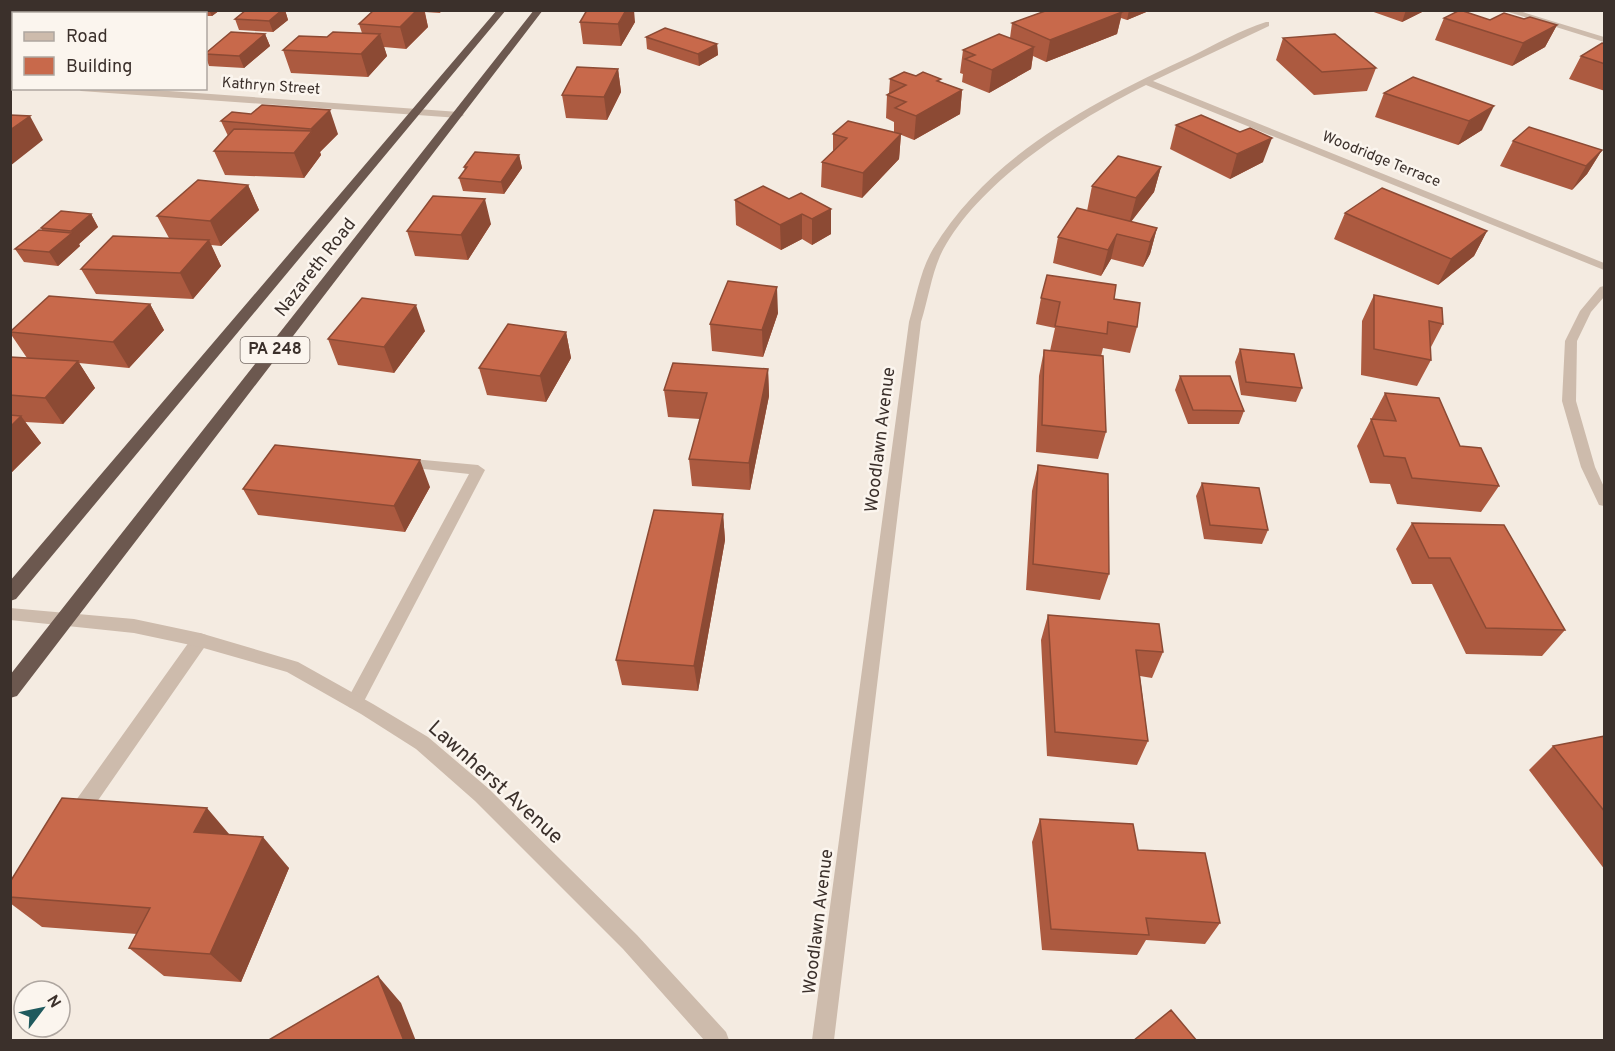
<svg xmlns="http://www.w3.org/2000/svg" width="1615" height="1051" font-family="Overpass,sans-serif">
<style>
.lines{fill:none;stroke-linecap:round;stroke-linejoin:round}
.service{fill:#cdbbac;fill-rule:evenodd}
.minor{fill:#cdbbac;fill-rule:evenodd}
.trunk{fill:#6c584f;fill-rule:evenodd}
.wall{fill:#ac5a40}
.shaded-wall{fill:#8c4a34}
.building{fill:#c8694b;stroke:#8c4a34;stroke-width:1.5}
.labels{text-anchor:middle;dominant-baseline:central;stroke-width:5;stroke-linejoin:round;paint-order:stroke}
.far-street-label{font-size:15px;fill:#3b302b;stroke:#fbf5ee}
.shield{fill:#fbf5ee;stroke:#756b66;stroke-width:1.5}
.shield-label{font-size:16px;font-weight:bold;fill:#3b302b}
.street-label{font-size:18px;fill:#3b302b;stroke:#fbf5ee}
.near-street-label{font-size:21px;fill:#3b302b;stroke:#fbf5ee}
</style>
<rect width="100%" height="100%" fill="#f4ebe1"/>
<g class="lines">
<path class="service" d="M402,458L478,465L485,470L361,707L355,709L349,707L346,702L469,474L397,466L395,463L397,460Z
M200,633L206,635L208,640L206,645L83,822L76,825L69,822L67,816L69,810L194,635Z"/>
<path class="minor" d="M119,10H129L126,14H116Z
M1502,10H1516L1604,37V42Z
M1266,22H1269V26L1153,81L1604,263V270L1146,85C1076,120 975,183 940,256C931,277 928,300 921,322L834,1040H812L909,322C916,298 920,271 933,249C990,154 1095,101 1192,56C1216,44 1241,30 1266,22Z
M14,82V88L10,90V83Z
M77,88H127L459,112L464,115L459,118L81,91Z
M1604,286V297L1591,312L1577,341L1576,401L1595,467L1604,487V506L1599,505L1581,467L1562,401L1565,341L1580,311L1600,287Z
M10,608L134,619L200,633L298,662L373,704L428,737L489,789L637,935L726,1032L729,1040H704L623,949L475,801L416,749L361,714L287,672L200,647L134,633L10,620Z"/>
<path class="trunk" d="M497,10H506L16,599L10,601V581Z
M534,10H543L17,696L10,698V675Z"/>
</g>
<path class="wall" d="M10,10H68L64,14H14V47L10,49Z
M129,10H220L212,16H206V14H126Z
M246,10H285L288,20L273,32L239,30L235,19Z
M374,10H442L440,13L425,12L428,27L406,49L384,47L387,56L368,77L291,73L283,50L327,37L362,33L359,24Z
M1048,10H1151L1127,20L1121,18L1117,34L1046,62L1033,56L1031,69L989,93L962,82L963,74L960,73L963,50L1010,38L1012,23Z
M1368,10H1426L1402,22Z
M1444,18L1490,20L1524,19L1557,25L1545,47L1512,66L1435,40Z
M580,22H635L621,46L583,44Z
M265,34L270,46L244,68L209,66L206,57V53Z
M646,37L717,44L718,55L699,66L647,49Z
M1283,38L1376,68L1367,91L1314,95L1276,60Z
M1605,44V91L1569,79L1581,56Z
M618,69L621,92L607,120L566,118L562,95Z
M916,76L941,82L962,90L960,114L914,140L894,132V122L886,118L887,95L889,93L890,79Z
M1413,77L1482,130L1458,145L1375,117L1384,93Z
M232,112L338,134L320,152L321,155L304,178L225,175L214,151L228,136L221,121Z
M1176,125L1263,162L1230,179L1170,149Z
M833,134H901L899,159L862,198L821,187L822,162L833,151Z
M1513,141L1602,150L1587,174L1572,190L1500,166Z
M519,155L522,168L504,194L463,191L459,178L465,170L464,167Z
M1161,167L1154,192L1131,222L1157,228L1150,254L1143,267L1111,259L1101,276L1053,263L1058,237L1087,211L1092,186Z
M248,185L259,210L221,246L211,245L221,266L193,299L96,294L81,269L169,238L157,216Z
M789,199L831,209V234L812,245L802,239L781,250L736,225L735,200Z
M1345,213L1487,231L1474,256L1438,285L1334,239Z
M91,214L98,227L79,244L80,246L58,266L24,262L15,249L42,230L41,228Z
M491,224L468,260L415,256L407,231Z
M1374,295L1443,324L1431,347V360L1417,386L1361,375L1362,321Z
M1041,298L1114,299L1137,327L1130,353L1103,348L1101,356L1106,432L1098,459L1036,452L1039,376L1044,350L1050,351L1055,328L1036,324Z
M150,304L164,330L129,368L79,363L95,388L63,424L25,422L41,443L10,474V357L27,358L10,333V331Z
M778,313L763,357L712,351L710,324Z
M425,331L394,373L338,365L328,339Z
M566,332L571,358L546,402L487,395L479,368Z
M1240,349L1302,388L1296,402L1241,395L1235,362Z
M768,369L769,396L750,490L692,486L689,459L700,419L668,417L664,390Z
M1180,376L1244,411L1239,424H1188L1175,390Z
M1385,393L1460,446L1499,486L1481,512L1397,504L1390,484L1370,483L1357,446Z
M1038,465L1109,574L1100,600L1026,590L1032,491Z
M1202,483L1268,530L1262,544L1204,539L1196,496Z
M430,487L405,532L258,515L243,489Z
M723,514L725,540L698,691L622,685L616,660Z
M1412,523L1565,630L1542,656L1466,654L1432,584H1412L1396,549Z
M1048,615L1163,652L1152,678L1140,676L1148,741L1137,765L1047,756L1041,640Z
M1605,736V870L1529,770L1553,746Z
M1040,819L1138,850L1220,923L1205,944L1146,940L1137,955L1042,950L1032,842Z
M230,835L289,868L241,982L164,976L129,948L137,934L42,927L10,903V882Z"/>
<path class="shaded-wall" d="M52,10H68L64,14H54Z
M190,10H193L194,14H187Z
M209,10H220L212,16Z
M282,10H285L288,20L273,32L269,21Z
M417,10H424L428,27L406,49L400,27Z
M626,10H634L635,22L621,46L618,24Z
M1129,10H1151L1127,20Z
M1406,10H1426L1402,22Z
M1122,12L1117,34L1046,62L1050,40Z
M14,17V47L10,49V19Z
M1557,25L1545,47L1512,66L1523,43Z
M265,34L270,46L244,68L239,56Z
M380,34L387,56L368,77L361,54Z
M717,44L718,55L699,66L698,54Z
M1034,47L1031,69L989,93L992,70Z
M618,69L621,92L607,120L604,97Z
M962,90L960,114L914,140L916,116Z
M1494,106L1482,130L1458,145L1469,121Z
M330,110L338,134L320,152L321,155L304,178L294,153L312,132L311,129Z
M30,116L43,140L10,166V130Z
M901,134L899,159L862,198L863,173Z
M1272,138L1263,162L1230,179L1237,154Z
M1602,150L1587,174L1572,190L1586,166Z
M519,155L522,168L504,194L501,182Z
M1161,167L1154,192L1129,224L1136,198Z
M248,185L259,210L221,246L210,221Z
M485,199L491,224L468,260L461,235Z
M831,209V234L812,245V219Z
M91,214L98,227L79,244L80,246L58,266L49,252L72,233L71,231Z
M802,214V239L781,250L780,225Z
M1157,228L1150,254L1143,267L1150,242Z
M1487,231L1474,256L1438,285L1451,259Z
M1117,234L1111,259L1101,276L1108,250Z
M209,240L221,266L193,299L180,273Z
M777,287L778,313L763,357L762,330Z
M150,304L164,330L129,368L113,342Z
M416,305L425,331L394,373L384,347Z
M566,332L571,358L546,402L540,376Z
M78,361L95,388L63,424L45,398Z
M768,369L769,396L750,490L749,463Z
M21,416L41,443L10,474V427Z
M420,460L430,487L405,532L394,506Z
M723,514L725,540L698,691L694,666Z
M207,808L235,841L194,832Z
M263,837L289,868L241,982L210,954Z
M378,976L401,1003L416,1041H404Z"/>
<path class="building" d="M10,10H23L18,14H14V17L10,19Z
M129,10H190L187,14H126Z
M246,10H282L269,21L235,19Z
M374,10H417L400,27L359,24Z
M587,10H626L618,24L580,22Z
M1048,10H1117L1122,12L1050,40L1012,23Z
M1460,10L1490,20L1504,13L1524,19L1530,17L1557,25L1523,43L1444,18Z
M665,28L717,44L698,54L646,37Z
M231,32L265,34L239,56L206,54V53Z
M333,32L380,34L361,54L283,50L299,36L327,37Z
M999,34L1034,47L992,70L965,59L975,55L963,50Z
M1335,34L1376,68L1322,72L1283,38Z
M1602,43L1605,44V64L1581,56Z
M577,67L618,69L604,97L562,95Z
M904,72L916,76L923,72L941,79L937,81L962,90L916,116L895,108L906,102L887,95L906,85L890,79Z
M1413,77L1494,106L1469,121L1384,93Z
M262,105L330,110L311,129L221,121L232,112L251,114Z
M10,115L30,116L10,130Z
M1201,115L1240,132L1250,128L1272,138L1237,154L1176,125Z
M848,121L901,134L863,173L822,162L847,138L833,134Z
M1529,127L1602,150L1586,166L1513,141Z
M234,129L312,131L294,153L214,151Z
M475,152L519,155L501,182L459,178L467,167H464Z
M1118,156L1161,167L1136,198L1092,186Z
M198,180L248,185L210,221L157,216Z
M763,186L789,199L801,193L831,209L812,219L802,214L780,225L735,200Z
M1382,188L1487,231L1451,259L1345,213Z
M433,196L485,199L461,235L407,231Z
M1077,208L1157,228L1150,242L1117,234L1108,250L1058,237Z
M61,211L91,214L71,231L41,228Z
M39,230L72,233L49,252L15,249Z
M113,236L209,240L180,273L81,269Z
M1047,275L1116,285L1114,299L1140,303L1137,327L1108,322L1107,334L1055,326L1060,302L1041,298Z
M728,281L777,287L762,330L710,324Z
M1374,295L1442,308L1443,324L1429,321L1431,360L1374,349Z
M49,296L150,304L113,342L10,332Z
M362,298L416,305L384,347L328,339Z
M508,324L566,332L540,376L479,368Z
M1240,349L1294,354L1302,388L1246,382Z
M1044,350L1103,356L1106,432L1042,425Z
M10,357L78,361L45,398L10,395Z
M673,363L768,369L749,463L689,459L707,393L664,390Z
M1180,376H1230L1244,411L1193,410Z
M1385,393L1439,398L1460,446L1481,448L1499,486L1412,478L1405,458L1384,456L1371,419L1396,421Z
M10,415L21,416L10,427Z
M275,445L420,460L394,506L243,489Z
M1038,465L1108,474L1109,574L1033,564Z
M1202,483L1259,488L1268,530L1210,525Z
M654,510L723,514L694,666L616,660Z
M1412,523L1504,525L1565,630L1486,628L1450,558H1429Z
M1048,615L1159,624L1163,652L1136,650L1148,741L1055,732Z
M1605,736V812L1553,746Z
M62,798L207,808L194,832L263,837L210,954L129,948L150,908L10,897V882Z
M1040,819L1133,824L1138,850L1205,853L1220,923L1146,918L1149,935L1051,929Z
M378,976L404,1041H267Z
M1171,1010L1197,1041H1133Z"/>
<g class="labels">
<g class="far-street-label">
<text transform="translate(271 87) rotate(4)">Kathryn Street</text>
<text transform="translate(1381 160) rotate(22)">Woodridge Terrace</text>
</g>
<rect class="shield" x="240.5" y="337" width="69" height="26" rx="4.5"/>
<g class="shield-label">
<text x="275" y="350">PA 248</text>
</g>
<g class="street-label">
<text transform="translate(316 268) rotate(-52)">Nazareth Road</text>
<text transform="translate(881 440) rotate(-83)">Woodlawn Avenue</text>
<text transform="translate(819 922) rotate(-83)">Woodlawn Avenue</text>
</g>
<g class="near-street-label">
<text transform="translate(495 783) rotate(42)">Lawnherst Avenue</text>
</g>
</g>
<rect width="1615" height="1051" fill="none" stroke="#3b302b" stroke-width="24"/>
<rect x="12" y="12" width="195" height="78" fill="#fbf5ee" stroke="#aea6a0" stroke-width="1.5"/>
<rect x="24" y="32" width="30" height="9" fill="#cdbbac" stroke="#aea6a0" stroke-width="1.5"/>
<text x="66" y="42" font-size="18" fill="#3b302b">Road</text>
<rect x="24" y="57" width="30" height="18" fill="#c8694b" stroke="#aea6a0" stroke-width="1.5"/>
<text x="66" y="72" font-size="18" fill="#3b302b">Building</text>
<g transform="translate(42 1009) rotate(58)"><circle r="28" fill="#fbf5ee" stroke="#aea6a0" stroke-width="1.5"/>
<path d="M0-4.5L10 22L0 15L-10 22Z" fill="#1f5a5e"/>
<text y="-9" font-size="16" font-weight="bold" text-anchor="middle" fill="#3b302b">N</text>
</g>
</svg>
